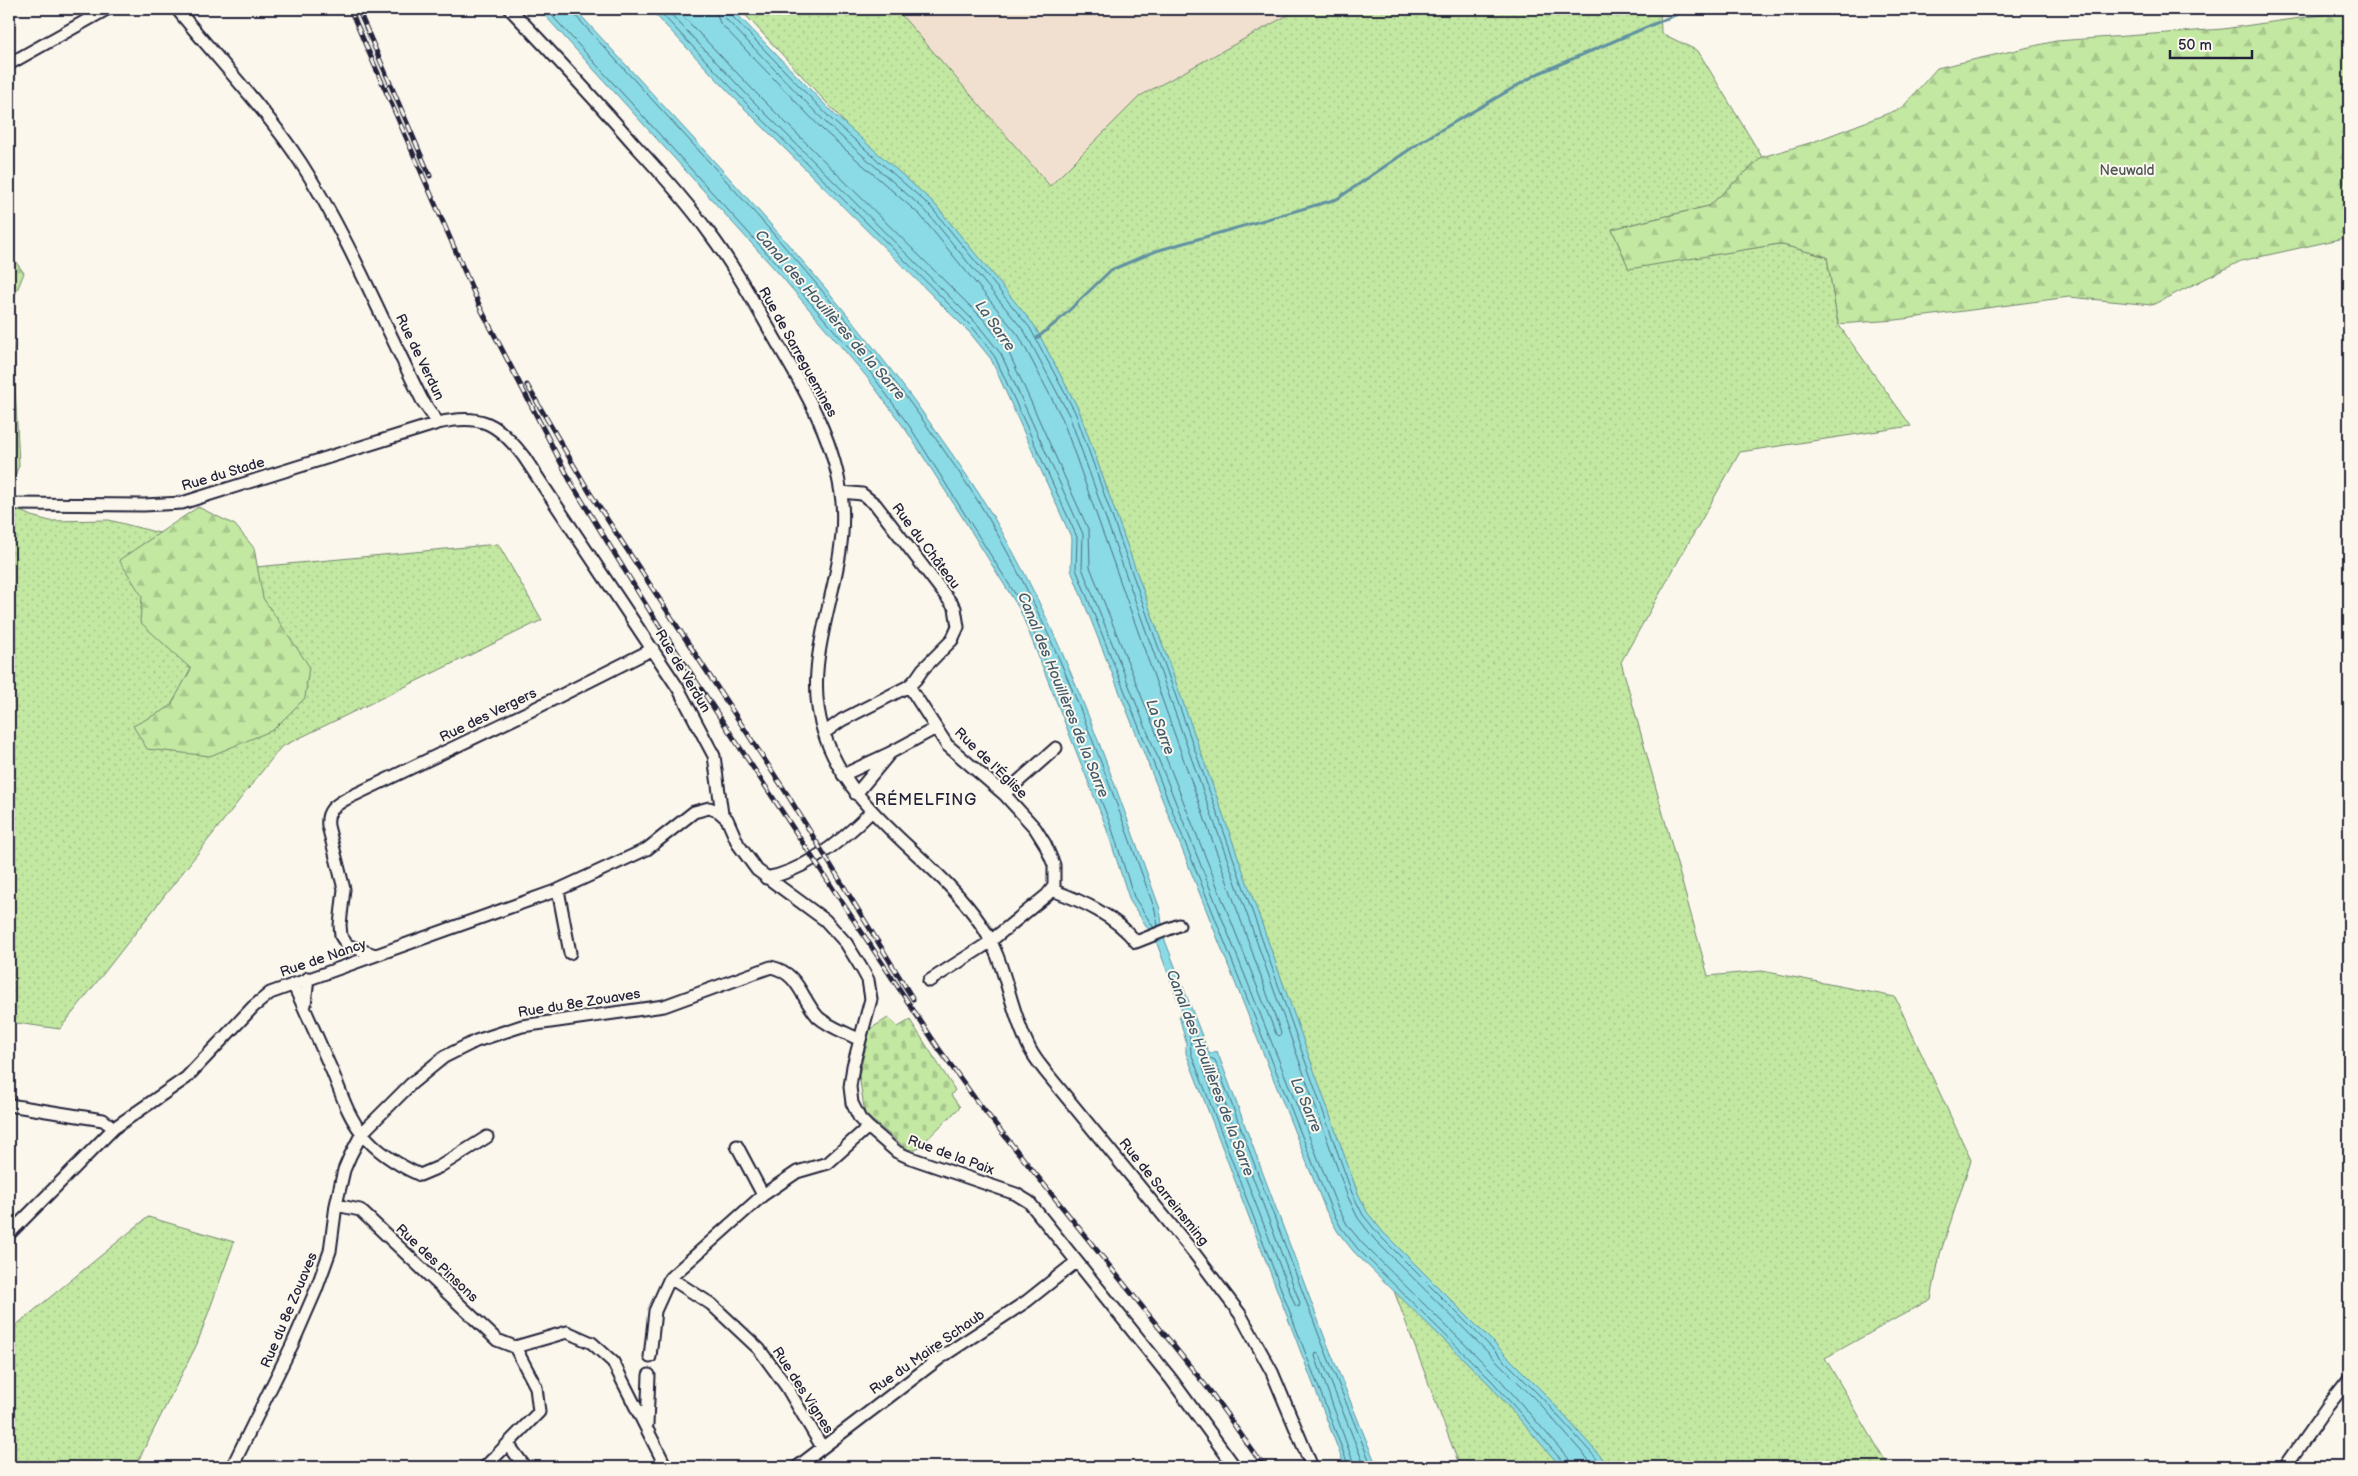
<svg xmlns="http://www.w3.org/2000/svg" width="2358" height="1476" font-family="'Balsamiq Sans',sans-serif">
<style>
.built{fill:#f1e0cf}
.grass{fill:url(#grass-dots);stroke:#72856e}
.forest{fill:url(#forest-firs);stroke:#72856e}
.cemetery{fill:url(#cemetery-stones);stroke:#72856e}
.water{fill:#8adbe5;stroke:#6091a1}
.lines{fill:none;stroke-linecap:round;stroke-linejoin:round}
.shore{stroke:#4c6c7f;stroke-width:1}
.stream{stroke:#6091a1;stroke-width:3}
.minor-casing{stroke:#22223b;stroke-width:15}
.minor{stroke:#fbf7ec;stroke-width:11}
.rail-casing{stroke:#22223b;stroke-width:5}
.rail{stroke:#fbf7ec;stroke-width:3;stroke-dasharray:9;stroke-linecap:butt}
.labels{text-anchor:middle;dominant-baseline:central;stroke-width:4;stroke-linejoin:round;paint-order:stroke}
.park-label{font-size:14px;fill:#4a5455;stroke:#fbf7ec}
.street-label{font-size:14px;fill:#22223b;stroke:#fbf7ec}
.water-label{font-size:15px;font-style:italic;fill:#415a6e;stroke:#fbf7ec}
.quarter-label{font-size:16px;letter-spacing:1px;fill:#22223b;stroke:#fbf7ec}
</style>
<defs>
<pattern id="grass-dots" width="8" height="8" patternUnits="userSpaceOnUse" patternTransform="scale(1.25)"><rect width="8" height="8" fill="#c3e8a2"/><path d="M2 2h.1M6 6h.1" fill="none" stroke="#a7c78c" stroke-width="1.8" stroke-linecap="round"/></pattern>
<pattern id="forest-firs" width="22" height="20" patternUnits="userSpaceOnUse" patternTransform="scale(1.25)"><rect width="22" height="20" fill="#c3e8a2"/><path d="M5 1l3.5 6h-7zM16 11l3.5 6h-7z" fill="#a7c78c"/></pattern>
<pattern id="cemetery-stones" width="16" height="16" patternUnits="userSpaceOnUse" patternTransform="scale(1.25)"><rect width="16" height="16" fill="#c3e8a2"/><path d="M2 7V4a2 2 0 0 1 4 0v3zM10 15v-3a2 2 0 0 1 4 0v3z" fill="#a7c78c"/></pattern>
</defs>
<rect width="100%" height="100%" fill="#fbf7ec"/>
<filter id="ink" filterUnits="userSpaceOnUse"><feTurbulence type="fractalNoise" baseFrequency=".02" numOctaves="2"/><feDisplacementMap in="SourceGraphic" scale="10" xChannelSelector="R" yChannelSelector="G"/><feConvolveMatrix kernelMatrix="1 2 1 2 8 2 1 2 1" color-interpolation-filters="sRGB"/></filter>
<g filter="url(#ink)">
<path class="built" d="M896,9H1299L1140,96L1050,186Z"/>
<path class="grass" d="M740,9H896L1050,186L1140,96L1299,9H1660L1661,33L1698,51L1762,157L1709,206L1612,229L1629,268L1779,244L1827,257L1838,324L1911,426L1740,452L1621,662L1708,976L1762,971L1895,997L1971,1160L1940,1254L1931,1299L1825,1358L1889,1467H1460L1317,1085L1071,404L838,115Z
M9,505L31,516L50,521L109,520L198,543L235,569L498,544L542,620L281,747L60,1029L9,1022Z
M148,1217L234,1242L197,1344L135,1467H9V1331Z"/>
<path class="forest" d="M2349,11V237L2241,261L2152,305L2069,297L1896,320L1838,324L1827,257L1779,244L1629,269L1612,229L1709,206L1762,157L1813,142L1902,108L1937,68L2056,41L2223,29Z
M9,253L24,273L11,305L19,465L9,492Z
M198,507L235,525L254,548L263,598L309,666L305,698L273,730L210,756L147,749L133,726L170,707L191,669L140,622L142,596L119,560Z"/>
<path class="cemetery" d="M888,1018L898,1027L910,1020L955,1090L951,1095L960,1107L916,1150H908L865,1114L859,1075L870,1029Z"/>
<path class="water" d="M539,9H575C698,145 827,277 933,427C957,461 982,496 1002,532C1070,651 1113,781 1160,909L1164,938L1209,1054L1217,1051L1324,1336L1377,1467H1345L1186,1053V1042L1179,1016L1182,1011L1156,941L1130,901L1105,824L1020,610L961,515L906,430L866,376L781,276Z
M650,9H732L836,116L933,202L1034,325L1079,410L1357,1191L1367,1212L1383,1232L1544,1393L1610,1467H1561L1489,1384L1354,1252L1338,1232L1326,1211L1071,570L1072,539L991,359L970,333L745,109Z"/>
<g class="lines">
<path class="shore" d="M546,9L784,272L870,372L910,427L1024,608L1110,823L1134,897L1154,928
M572,9L574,14C695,148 822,278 927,426C952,462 977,497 998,535C1065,654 1109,783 1155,910L1158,926
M657,9L748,105L974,329L995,357L1077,537L1076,569L1331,1209L1342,1229L1358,1249L1492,1381L1563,1462L1565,1467
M666,9L753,101L978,325L1001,354L1083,534L1082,568L1337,1206L1348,1226L1363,1244L1497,1376L1568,1458L1571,1467
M676,9L758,95L984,320L1008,351L1089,531L1090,567L1276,1034L1280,1036L1281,1033L1062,418L1019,336L920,215L823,130L720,23L715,9
M722,9L725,18L828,125L925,210L1025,332L1069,415L1347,1195L1358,1218L1375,1240L1536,1400L1595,1467
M729,9L730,14L832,120L930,206L1030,328L1075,412L1352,1193L1363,1215L1380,1236L1540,1396L1604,1467
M1205,1064L1211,1066L1300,1303L1299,1307L1295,1305L1203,1068Z
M1349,1467L1191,1053L1189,1024L1192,1025L1205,1056L1215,1060L1320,1338L1372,1467
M1355,1467L1315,1356L1316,1353L1320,1355L1365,1467"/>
<path class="stream" d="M1037,338L1058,321L1111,270L1156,251L1337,199L1422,141L1537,74L1689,9"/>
<g class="minor-casing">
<path id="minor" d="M177,9C218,60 265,108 301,163C349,238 382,320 422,400L438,423
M510,9C552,53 593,97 633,143C660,172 687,202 710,234C736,269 757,308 779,346C808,395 836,444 842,502C849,580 799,653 823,730C849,816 933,854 980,923C1006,960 1008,1005 1028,1045C1032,1055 1039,1063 1045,1071L1194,1253L1240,1314L1272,1372L1312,1467
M9,64L107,9
M9,504L144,505L182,503L438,423C481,413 498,423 524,457L678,688L714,756L722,814
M909,686L947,745L1004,794L1035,828L1045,844L1054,865V886L1047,895L987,944L929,981
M824,733L842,720L909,686L916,679L923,669L952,640L958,627L955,608L876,505L862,494L841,492
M890,753L936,728
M843,775L890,753L856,794
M1004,794L1056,748
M766,878C806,871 844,839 872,811
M558,890L570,953
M1052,890C1082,901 1116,916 1136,942L1179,925
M375,955L347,945L341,936L340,925L344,889L328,826C326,811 334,806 346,799L530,711L653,649
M293,984C307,1013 319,1042 332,1071C341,1092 347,1115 362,1133C377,1152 398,1165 420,1175L439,1167L487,1137
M305,1005L308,978
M9,1105L103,1120L114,1128
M737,1146L763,1195
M336,1205L360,1210L497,1340L515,1347
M9,1234L114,1128L186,1078L253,1007L270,993L558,890L647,849L694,812L709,808L718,811L727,819L738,844L757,870L825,920L846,943L862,969L868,980L871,999L853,1066L850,1087L852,1103L860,1119L868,1127L897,1152L908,1157L1016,1194L1029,1202L1171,1379L1235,1467
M670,1278L711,1304L759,1349L786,1386L822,1447
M515,1347L567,1332L592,1343L613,1362L666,1467
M650,1357L655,1311L670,1278L763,1195L797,1172L828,1163L868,1127
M647,1425L649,1375
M508,1444L525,1467
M232,1467L292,1345L316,1290L330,1251L336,1205L344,1170L350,1156L362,1133L411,1084L444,1057L476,1041L522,1026L664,1006L771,967C799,973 801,998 818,1017C829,1027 847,1033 860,1040
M485,1467L539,1412L536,1387L515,1347
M797,1467L940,1358L1027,1301L1076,1262
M2285,1467L2327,1407L2349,1379"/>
</g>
<use href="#minor" class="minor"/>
<g class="rail-casing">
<path id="rail" d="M350,9L481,309L573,486L651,613L939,1049L976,1100L1210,1391L1264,1467
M358,9L430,176
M527,385L590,493L787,794L913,999"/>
</g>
<use href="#rail" class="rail"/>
</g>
</g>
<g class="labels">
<g class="park-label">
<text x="2127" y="170">Neuwald</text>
</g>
<g class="street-label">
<text transform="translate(798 352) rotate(61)">Rue de Sarreguemines</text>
<text transform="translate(420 357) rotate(64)">Rue de Verdun</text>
<text transform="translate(223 474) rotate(-17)">Rue du Stade</text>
<text transform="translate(926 546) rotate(53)">Rue du Château</text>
<text transform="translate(683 671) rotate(59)">Rue de Verdun</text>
<text transform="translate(488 715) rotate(-26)">Rue des Vergers</text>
<text transform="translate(991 763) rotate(44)">Rue de l'Église</text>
<text transform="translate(323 958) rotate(-19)">Rue de Nancy</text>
<text transform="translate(579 1003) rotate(-9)">Rue du 8e Zouaves</text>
<text transform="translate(951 1155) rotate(20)">Rue de la Paix</text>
<text transform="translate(1164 1192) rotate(51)">Rue de Sarreinsming</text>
<text transform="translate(437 1263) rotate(43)">Rue des Pinsons</text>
<text transform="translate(289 1310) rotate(-67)">Rue du 8e Zouaves</text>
<text transform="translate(927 1352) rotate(-35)">Rue du Maire Schaub</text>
<text transform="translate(803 1390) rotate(57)">Rue des Vignes</text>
</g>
<g class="water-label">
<text transform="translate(830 315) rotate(49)">Canal des Houillères de la Sarre</text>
<text transform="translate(995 326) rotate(55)">La Sarre</text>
<text transform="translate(1063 695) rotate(68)">Canal des Houillères de la Sarre</text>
<text transform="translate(1160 727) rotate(70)">La Sarre</text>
<text transform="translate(1210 1073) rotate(69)">Canal des Houillères de la Sarre</text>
<text transform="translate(1306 1105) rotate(67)">La Sarre</text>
</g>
<g class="quarter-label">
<text x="926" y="800">RÉMELFING</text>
</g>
</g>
<rect width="2358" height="1476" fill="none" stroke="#fbf7ec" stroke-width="30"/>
<rect x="15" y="15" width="2328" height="1446" fill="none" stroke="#22223b" stroke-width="2" filter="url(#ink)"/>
<path d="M2170 50v8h82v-8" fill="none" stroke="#22223b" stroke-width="2.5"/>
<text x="2178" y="50" font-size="15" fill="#22223b" stroke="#fbf7ec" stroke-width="4" paint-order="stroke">50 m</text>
</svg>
